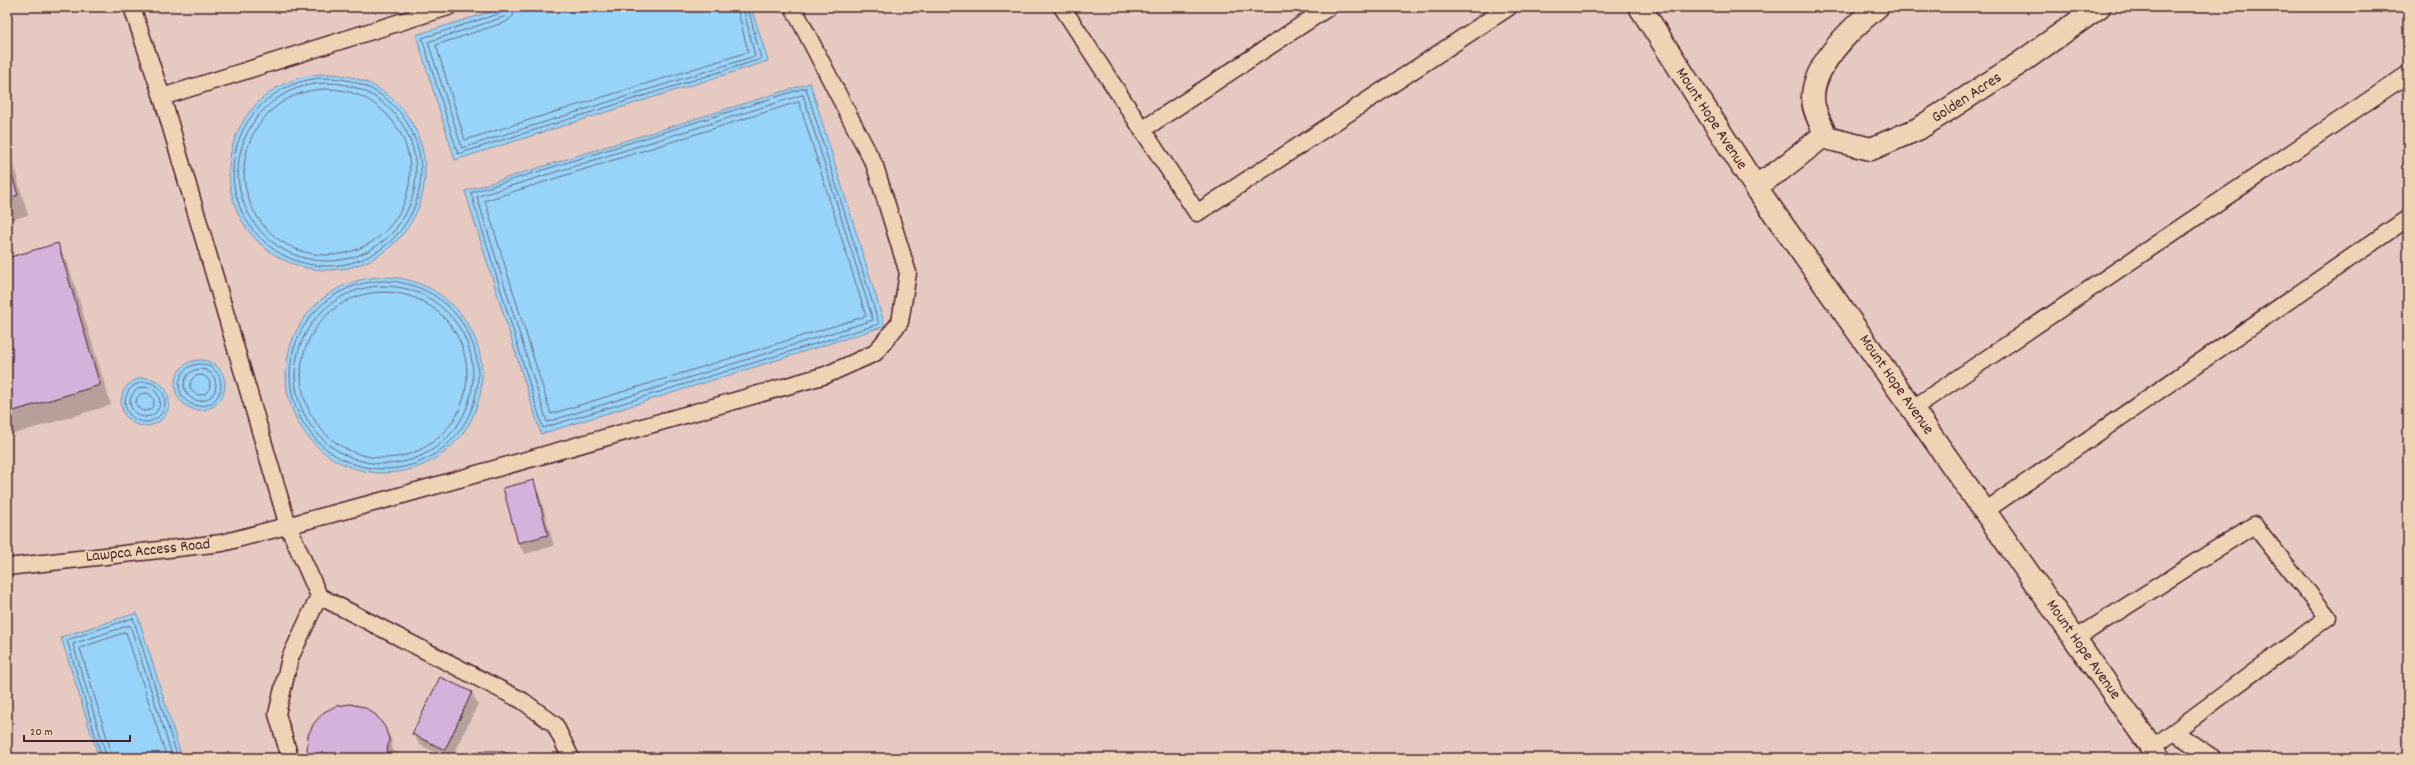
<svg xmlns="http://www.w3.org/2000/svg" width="2415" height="765" font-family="Dekko,sans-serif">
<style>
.water{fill:#98d4f9;stroke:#798ca7}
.shadow{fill:#0003}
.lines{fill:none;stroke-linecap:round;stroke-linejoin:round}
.shore{stroke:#69677d;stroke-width:1}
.building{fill:#d4b2dc;stroke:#4a1f2b}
.lane-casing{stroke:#4a1f2b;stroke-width:19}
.street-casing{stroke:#4a1f2b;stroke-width:25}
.lane{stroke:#eed3b5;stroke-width:16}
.street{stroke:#eed3b5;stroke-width:22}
.labels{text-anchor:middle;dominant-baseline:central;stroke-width:3;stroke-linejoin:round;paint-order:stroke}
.street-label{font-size:16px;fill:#4a1f2b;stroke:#eed3b5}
</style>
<rect width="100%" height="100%" fill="#e6c9c1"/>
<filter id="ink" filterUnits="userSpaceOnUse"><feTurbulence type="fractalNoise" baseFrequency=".025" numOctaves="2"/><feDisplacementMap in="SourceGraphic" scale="8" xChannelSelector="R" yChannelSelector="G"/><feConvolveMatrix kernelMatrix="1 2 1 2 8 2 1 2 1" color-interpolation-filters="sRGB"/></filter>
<g filter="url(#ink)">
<path class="water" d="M506,7H751L768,61L455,160L416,35Z
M229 172a98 98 0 1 1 196 0a98 98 0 1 1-196 0Z
M810,83L885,326L541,434L465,191Z
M286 375a98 98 0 1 1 196 0a98 98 0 1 1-196 0Z
M175 385a25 25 0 1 1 50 0a25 25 0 1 1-50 0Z
M121 402a24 24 0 1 1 48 0a24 24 0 1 1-48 0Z
M137,613L182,758H99L61,637Z"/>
<path class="shadow" d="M7,144L28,215L7,221Z
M57,244L68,264L111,405L7,436V259Z
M533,481L539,492L554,546L525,554L518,543Z
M440,678L472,693L478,704L452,758H447L420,745L413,734Z
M384,727L391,739L394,758H311Z"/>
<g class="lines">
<path class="shore" d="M504,7L501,13L422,38L458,154L761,59L748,7
M509,7L508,13L504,17L428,42L462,148L755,56L743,7
M515,7L513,16L506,22L436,45L465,140L748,52L737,7
M233 172a94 94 0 1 1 188 0a94 94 0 1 1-188 0Z
M238 172a89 89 0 1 1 178 0a89 89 0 1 1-178 0Z
M806,88L879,324L543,428L471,193Z
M244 172a83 83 0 1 1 166 0a83 83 0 1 1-166 0Z
M803,95L873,320L547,422L477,197Z
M799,102L866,316L551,414L485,201Z
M290 375a94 94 0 1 1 188 0a94 94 0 1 1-188 0Z
M295 375a89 89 0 1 1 178 0a89 89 0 1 1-178 0Z
M301 375a83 83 0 1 1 166 0a83 83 0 1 1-166 0Z
M179 385a21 21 0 1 1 42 0a21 21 0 1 1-42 0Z
M184 385a16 16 0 1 1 32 0a16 16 0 1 1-32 0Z
M190 385a10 10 0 1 1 20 0a10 10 0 1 1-20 0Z
M125 402a20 20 0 1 1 40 0a20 20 0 1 1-40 0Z
M130 402a15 15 0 1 1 30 0a15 15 0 1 1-30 0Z
M136 402a9 9 0 1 1 18 0a9 9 0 1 1-18 0Z
M102,758L67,640L133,618L178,758
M107,758L73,644L130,625L173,758
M113,758L80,648L126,632L167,758"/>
</g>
<path class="building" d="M7,160L18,195L7,199Z
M58,243L100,385L7,413V258Z
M534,480L548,535L518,543L503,488Z
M440,677L472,692L445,750L412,734Z
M350,704L364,707L376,715L385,727L389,739L386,758H309L307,750L308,735L314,723L324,712L336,706Z
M483,751H501L519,758H464Z"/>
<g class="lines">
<g class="lane-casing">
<path id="lane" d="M132,7L162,97L288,526L319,596L523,701L555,725L571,758
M1062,7L1197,213L1509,7
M162,97L448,7
M1142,130L1329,7
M1912,409L2408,74
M1985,511L2408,218
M7,567L222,543L392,498L826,375L875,353L900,322L908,273L875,166L793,7
M2075,639L2254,525L2328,617L2152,748
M2174,732L2213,758
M290,758L277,714L290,658L319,596"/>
</g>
<g class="street-casing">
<path id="street" d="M1640,7L1755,186L2159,758
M1822,137L1825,134C1821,124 1813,110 1813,99C1812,65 1853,27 1877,7
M1755,186L1779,171L1822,137L1871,149L1918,129L2020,63L2099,7"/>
</g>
<use href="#lane" class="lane"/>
<use href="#street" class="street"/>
</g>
</g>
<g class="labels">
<g class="street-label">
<text transform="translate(1967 98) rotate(-33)">Golden Acres</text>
<text transform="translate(1711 119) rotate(57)">Mount Hope Avenue</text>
<text transform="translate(1896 385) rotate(55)">Mount Hope Avenue</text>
<text transform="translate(148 551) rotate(-6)">Lawpca Access Road</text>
<text transform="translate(2083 650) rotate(55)">Mount Hope Avenue</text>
</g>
</g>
<rect width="2415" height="765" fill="none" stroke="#eed3b5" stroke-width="24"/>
<rect x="12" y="12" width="2391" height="741" fill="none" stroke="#4a1f2b" stroke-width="1.5" filter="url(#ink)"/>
<path d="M24 735v6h106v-6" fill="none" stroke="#4a1f2b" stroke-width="2"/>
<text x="30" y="735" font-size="12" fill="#4a1f2b" stroke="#eed3b5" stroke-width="3" paint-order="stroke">20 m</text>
</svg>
